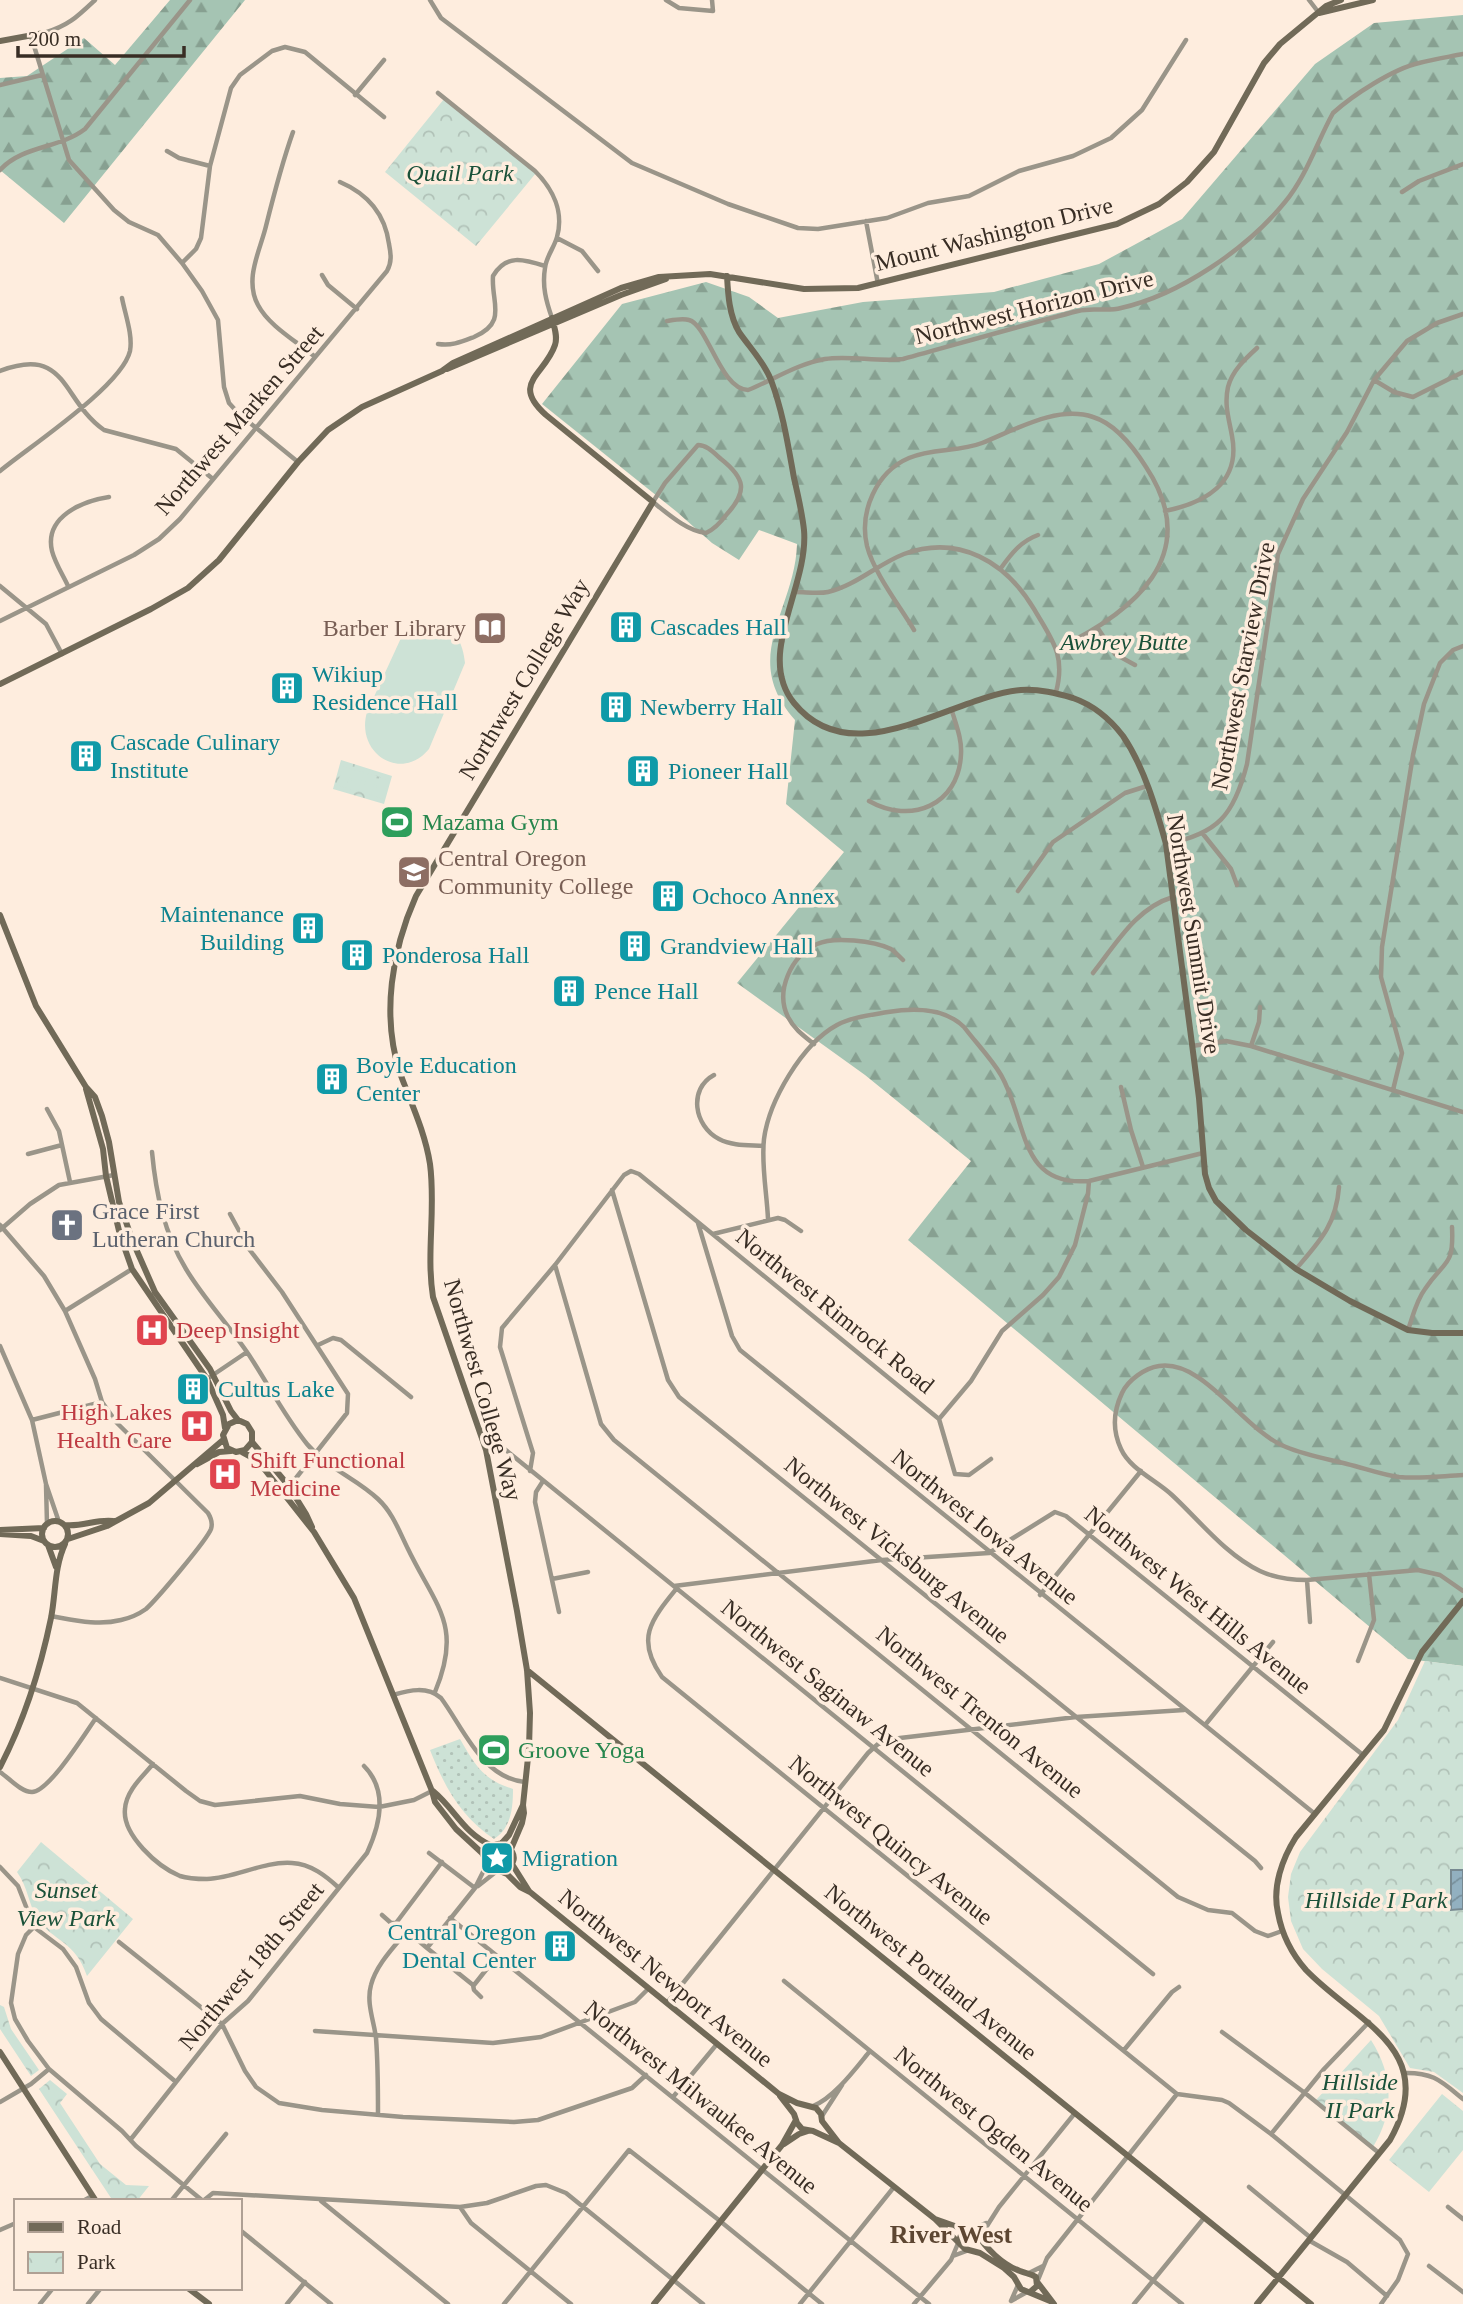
<svg xmlns="http://www.w3.org/2000/svg" width="1463" height="2304" font-family="'Times New Roman',serif">
<style>
.grass{fill:url(#grass-dots)}
.forest{fill:url(#forest-firs)}
.park{fill:url(#park-crowns)}
.pitch{fill:#cde2d6}
.water{fill:url(#water-waves);stroke:#778991;stroke-width:2}
.lines{fill:none;stroke-linecap:round;stroke-linejoin:round}
.street{stroke:#9a9589;stroke-width:4.5}
.secondary{stroke:#716a58;stroke-width:6}
.labels{text-anchor:middle;dominant-baseline:central;stroke-width:7;stroke-linejoin:round;paint-order:stroke}
.park-label{font-size:24px;font-style:italic;fill:#1a5139;stroke:#feedde}
.street-label{font-size:24px;fill:#382d24;stroke:#feedde}
.culture-label{font-size:24px;fill:#0d838f;stroke:#feedde;text-anchor:start}
.education-label{font-size:24px;fill:#785e54;stroke:#feedde;text-anchor:end}
.leisure-label{font-size:24px;fill:#27864d;stroke:#feedde;text-anchor:start}
.worship-label{font-size:24px;fill:#5b616d;stroke:#feedde;text-anchor:start}
.health-label{font-size:24px;fill:#be3a42;stroke:#feedde;text-anchor:start}
.neighbourhood-label{font-size:26px;font-weight:bold;fill:#5d4632;stroke:#feedde}
</style>
<defs>
<pattern id="grass-dots" width="8" height="8" patternUnits="userSpaceOnUse" patternTransform="scale(1.75)"><rect width="8" height="8" fill="#cde2d6"/><path d="M2 2h.1M6 6h.1" fill="none" stroke="#b1c2b8" stroke-width="1.8" stroke-linecap="round"/></pattern>
<pattern id="forest-firs" width="22" height="20" patternUnits="userSpaceOnUse" patternTransform="scale(1.75)"><rect width="22" height="20" fill="#a5c4b3"/><path d="M5 1l3.5 6h-7zM16 11l3.5 6h-7z" fill="#87a091"/></pattern>
<pattern id="park-crowns" width="20" height="18" patternUnits="userSpaceOnUse" patternTransform="scale(1.75)"><rect width="20" height="18" fill="#cde2d6"/><path d="M2 6a3 3 0 1 1 6 0M12 15a3 3 0 1 1 6 0" fill="none" stroke="#b1c2b8"/></pattern>
<pattern id="water-waves" width="16" height="10" patternUnits="userSpaceOnUse" patternTransform="scale(1.75)"><rect width="16" height="10" fill="#92b0c0"/><path d="M0 5q4-4 8 0t8 0" fill="none" stroke="#78909c"/></pattern>
</defs>
<rect width="100%" height="100%" fill="#feedde"/>
<path class="grass" d="M460,1739C475,1765 483,1780 513,1789C513,1809 511,1828 494,1839C461,1817 444,1786 430,1750Z"/>
<path class="forest" d="M170,0H245L64,223L0,170V78L27,76L84,38L115,65Z
M1463,15V1666L1408,1659L908,1240L971,1161L865,1075L737,983L844,852L786,804L795,720C739,657 795,611 797,544L759,530L739,560L712,543L677,512L542,404L622,304L706,282L749,297L778,318L863,302L994,292L1099,264L1182,219L1315,64L1374,23Z"/>
<path class="park" d="M444,99L536,173L476,246L385,172Z
M341,760L392,776L384,804L333,789Z
M1425,1661L1463,1666V2093L1434,2072L1410,2068L1379,2016L1322,1969L1303,1949L1291,1921L1288,1897L1291,1874L1300,1852L1398,1720Z
M41,1842L133,1919L87,1976C75,1940 53,1942 37,1918C28,1903 28,1887 17,1872Z
M0,2005L4,2007L11,2029L39,2070L31,2076L0,2029Z
M1371,2040C1393,2074 1395,2112 1373,2147L1316,2100Z
M50,2080L67,2094L60,2103L100,2164L126,2185L149,2186L137,2201H113L39,2089Z
M1442,2094L1463,2111V2150L1429,2192L1389,2160Z"/>
<path class="pitch" d="M430,623C454,624 463,642 465,663L429,749C401,783 355,753 367,712L401,638L415,626Z
M343,766L352,769L346,788L337,785Z
M354,770L364,772L358,791L349,789Z
M368,773L377,776L371,795L362,793Z
M379,777L388,780L383,799L374,796Z"/>
<path class="water" d="M1451,1870H1463V1909L1451,1910Z"/>
<g class="lines">
<path class="street" d="M430,0L441,18L632,163L728,204L798,228L818,229L887,218L928,203L969,196L1019,171L1073,156L1111,138L1142,110L1186,40
M666,0L679,8L713,11L712,0
M1309,0L1319,13
M44,33C68,26 77,17 95,0
M31,36L69,160L114,210L129,222L158,235L182,263L202,291L218,320L224,387L229,403L239,414L298,462
M0,85L42,75
M438,93L535,171C553,189 564,212 557,237C554,248 546,257 545,268C542,286 546,301 552,318
M355,95L384,60
M293,132C282,163 274,194 266,226C260,251 244,279 258,305C269,326 296,341 314,356
M167,151L179,158L210,166
M0,170C23,145 59,149 85,129L190,0
M1402,192L1419,181L1463,164
M866,221L878,284
M557,238L582,251L598,271
M182,263L196,249L201,238L210,166L231,88L240,75L272,51L285,47L305,52L384,117
M322,275L328,285L357,309
M667,321C673,320 683,318 689,320C708,325 720,389 748,390C773,380 797,364 825,359C847,355 878,362 903,359C961,343 1020,326 1078,311C1092,307 1107,312 1121,308C1179,295 1247,249 1285,202C1306,177 1317,142 1333,113C1353,95 1393,69 1419,63C1434,59 1448,57 1463,54
M438,344C452,346 461,342 474,337C508,322 491,303 493,276C506,254 523,259 545,266
M0,371C68,345 61,400 104,430L176,449L213,479
M1374,380L1394,392L1413,397L1463,372
M698,445C707,445 714,453 721,459C745,478 748,491 727,514C721,522 715,529 706,533C687,531 668,514 653,502L665,483Z
M0,471C29,447 122,386 130,351C133,335 125,314 122,298
M1165,511C1205,503 1241,483 1232,436C1229,419 1224,405 1228,387C1232,371 1245,359 1257,348
M1001,568C1011,554 1021,541 1038,535
M0,586L46,624L62,654
M68,586C63,575 55,563 52,551C44,517 82,501 109,497
M796,592C806,592 818,594 828,592C855,586 878,564 904,554C959,534 1006,562 1034,609C1052,640 1066,655 1056,692
M0,621L134,555L159,539L180,519L387,271C392,262 391,254 389,244C385,214 368,194 340,182
M1097,627L1115,654L1135,665
M914,630C899,605 874,573 867,546C859,512 876,472 909,458C932,448 959,452 982,443C1015,430 1057,405 1093,417C1116,424 1134,448 1146,467C1205,556 1132,613 1057,649
M869,801C911,825 959,805 961,754C962,739 956,725 952,711
M1203,834L1231,869L1237,885
M1166,844C1218,834 1234,815 1247,764L1278,554L1303,499L1347,432L1374,380L1407,341L1437,323L1463,314
M1018,891L1053,842L1125,793L1147,786
M1093,973C1116,944 1136,908 1173,897
M814,1044C804,1036 794,1029 788,1017C775,991 791,956 817,944C834,936 874,941 891,949C895,952 899,956 903,960
M1192,1046L1226,1041L1251,1046L1463,1112
M1251,1046L1259,1022L1260,1007
M714,1075C688,1089 694,1126 719,1139C732,1146 749,1145 763,1146
M1121,1087L1131,1130L1143,1167
M1393,1090L1402,1053L1381,977L1382,947L1413,755L1424,704L1440,663L1453,650L1463,646
M47,1109L59,1131L70,1182
M152,1152C156,1194 164,1233 186,1269C204,1299 229,1325 249,1355C268,1384 285,1417 307,1444C328,1469 356,1478 378,1499C393,1513 399,1531 408,1549C436,1607 463,1625 435,1692
M28,1154L62,1145
M612,1190L668,1380L679,1397L1255,1861L1261,1868
M230,1214L249,1249L282,1292L348,1394L347,1413L296,1478L281,1491
M768,1219C767,1194 761,1164 764,1139C769,1101 802,1044 837,1025C852,1017 871,1015 888,1012C913,1008 945,1008 964,1027C976,1043 991,1058 1001,1075C1028,1122 1018,1187 1089,1181L1203,1153
M698,1223L732,1336L740,1350L1315,1814
M0,1225L44,1276L65,1311L95,1379L102,1402L117,1423L208,1513C211,1518 213,1523 211,1529C207,1540 156,1600 146,1609C139,1614 130,1618 121,1620C98,1626 74,1620 51,1616
M0,1230L30,1204L59,1185L114,1175
M713,1234L778,1218L785,1220L801,1231
M555,1265L601,1424L614,1440L1178,1897L1208,1910L1232,1913L1255,1931L1268,1936L1282,1931
M1296,1269C1320,1241 1336,1225 1339,1187
M65,1311L132,1269
M1408,1330C1413,1316 1416,1301 1425,1289C1445,1259 1454,1268 1452,1227
M318,1345L333,1338L341,1340L411,1397
M0,1346L32,1420L46,1484L59,1522
M207,1379L247,1352
M939,1419L971,1381L1002,1331L1043,1295L1059,1277L1075,1245L1088,1194L1089,1181
M32,1420L102,1402
M481,1430L1153,1974
M530,1471L533,1453L500,1347L502,1328L555,1265L624,1175L631,1171L639,1174L939,1419L955,1474L969,1475L991,1459
M1463,1475C1442,1476 1420,1479 1399,1477C1382,1475 1364,1468 1347,1464C1327,1459 1305,1455 1286,1447C1244,1431 1204,1359 1159,1366C1145,1368 1128,1380 1122,1393C1113,1412 1112,1430 1121,1449C1130,1469 1156,1480 1172,1495C1199,1520 1226,1555 1260,1571C1275,1578 1291,1580 1307,1580L1418,1570L1440,1575L1463,1591
M543,1481L536,1492L535,1502L559,1612
M46,1485L47,1524
M552,1579L588,1572
M1307,1580L1310,1622
M674,1586L882,1560L989,1553L1055,1512L1066,1516L1363,1755
M677,1588C651,1620 635,1639 662,1677L1177,2094L1222,2100L1229,2103L1271,2134L1400,2240L1408,2254L1398,2280L1381,2304
M1040,1595L1141,1471
M1358,1661L1374,1620L1369,1574
M0,1678L77,1703L186,1791L200,1801L215,1805L300,1796L340,1804L379,1807L414,1800L432,1791
M393,1695C410,1690 427,1686 441,1698C464,1729 482,1778 525,1782
M1205,1725L1273,1642
M153,1764C142,1777 126,1791 125,1809C122,1835 158,1867 180,1876C189,1879 199,1879 207,1879C236,1878 263,1861 292,1863C311,1864 326,1876 339,1888
M0,1772C9,1778 21,1792 32,1792C49,1792 86,1732 96,1718
M429,1853L475,1888
M0,1867L18,1886L34,1927L63,1949L76,1967L89,2003L101,2019L176,2082
M478,1886L497,1871
M382,1915L391,1923H396
M450,1918L929,2304
M34,1927L26,1935L18,1954L11,2003L15,2019L28,2041L49,2069L122,2131L136,2146L203,2201
M407,1931L396,1923L442,1862
M119,1942L222,2024L245,2071L256,2087L279,2103L322,2110L403,2117L514,2122L538,2120L632,2088L646,2075
M427,1948L473,1985L474,1990L481,1997
M784,1981L1182,2304
M474,1985L497,1956
M667,2003L868,1753L878,1744L900,1738L1076,1717L1184,1710
M315,2031L493,2043L541,2037L635,2002L648,1989
M1222,2032L1305,2093L1379,2153
M1124,2050L1172,1992L1179,1987
M1403,2073C1433,2072 1441,2081 1463,2099
M673,2097L717,2044
M0,2102L31,2084L49,2069
M813,2106C834,2098 856,2068 870,2051
M378,2114C378,2089 378,2064 376,2038C374,2021 366,2003 371,1985C376,1965 394,1947 407,1931L427,1948L475,1888L487,1864
M822,2116L842,2085
M1271,2134L1324,2069L1369,2022
M131,2139L222,2024L248,2001L367,1853C380,1825 388,1790 364,1766
M1249,2187L1311,2238
M83,2201L92,2196
M171,2201L226,2134
M203,2201L213,2193L460,2207L487,2203L536,2186L546,2185L566,2193L703,2304
M321,2201L448,2304
M460,2207L471,2223L571,2304
M1448,2207L1463,2219
M0,2230L16,2223
M240,2230L331,2304
M971,2230L986,2223
M980,2237L999,2207L1075,2113
M1310,2241L1347,2262L1387,2296
M953,2256L969,2250
M1429,2266L1463,2292
M1029,2273L1043,2266
M1038,2280L1047,2258L1177,2094
M1018,2285L1011,2301L1027,2292
M40,2304L53,2288
M88,2304L101,2288
M287,2304L305,2282
M504,2304L629,2150L720,2221L822,2304
M800,2304L894,2187
M914,2304L951,2260L959,2241
M1134,2304L1204,2218"/>
<path class="secondary" d="M1319,13L1373,0
M0,41L44,33
M727,276C728,294 729,315 739,332C750,348 764,362 771,380C783,412 788,445 794,478C798,495 802,512 804,530C809,587 755,655 794,703C853,776 952,696 1021,690C1040,689 1056,693 1073,698C1093,705 1110,719 1123,736C1144,767 1156,808 1166,844L1199,1098L1205,1174L1209,1188L1216,1201L1246,1230L1296,1269L1350,1301L1408,1330L1432,1333H1463
M447,369L621,295L666,279
M0,684L151,609L188,588L219,560L298,462L328,430L362,407L442,371L453,363L621,288L659,277L710,274L804,289L858,288L1117,224L1159,204L1187,182L1214,152L1264,63L1280,44L1326,6L1341,0
M0,915L36,1006L86,1087L95,1097L102,1116L109,1142L119,1202L133,1242L155,1292L210,1369L231,1411L238,1420L247,1424L252,1432V1442L245,1450L236,1452L227,1448L223,1435L229,1424L238,1420
M86,1089L103,1149L106,1176L120,1235L132,1269L207,1379L223,1415L225,1428
M252,1442L288,1485L306,1514L312,1527
M242,1452L253,1458L265,1470L314,1532L354,1598L432,1791L435,1802L456,1829L482,1853L490,1867L507,1874L520,1887L530,1892L779,2094L797,2103L816,2108L821,2114L822,2121L839,2143L935,2219L965,2249L980,2253L1004,2268L1014,2277L1021,2289L1050,2301
M197,1464L219,1452L231,1451
M42 1534a13 13 0 1 1 26 0a13 13 0 1 1-26 0Z
M65,1525C82,1527 96,1519 113,1521
M0,1530L44,1528
M0,1534L31,1536L44,1541
M68,1539L107,1526L149,1503L223,1440
M48,1545L56,1567
M527,1670L1311,2304
M0,1767C25,1719 40,1671 51,1618C56,1593 54,1568 65,1544
M433,1791C455,1809 463,1833 492,1846
M501,1844L509,1835L523,1805
M511,1849L522,1823L524,1813L523,1805L529,1748L530,1713L527,1670L517,1611L486,1450L433,1297C426,1253 436,1209 430,1164C425,1132 411,1103 400,1073C381,1015 392,950 416,896L653,502L546,415C510,383 545,375 555,345C558,336 554,327 552,318
M486,1858C493,1824 535,1861 500,1871
M512,1864L529,1891
M0,2052L96,2201
M780,2096L794,2114L797,2123L802,2129L813,2131L839,2143
M784,2144L799,2134L808,2131
M935,2219L966,2230
M959,2241L961,2235L967,2230L977,2233C985,2248 1003,2265 1020,2271C1027,2274 1030,2273 1036,2277L1037,2286L1030,2292
M1038,2283L1054,2304
M188,2288L209,2304
M654,2304L782,2145L796,2120
M1257,2304L1390,2140C1441,2049 1357,2023 1306,1970C1291,1953 1282,1935 1278,1913C1272,1887 1282,1859 1296,1837L1384,1730L1422,1652L1463,1601"/>
</g>
<defs>
<g id="building-square" transform="scale(1.75)"><rect x="-9" y="-9" width="18" height="18" rx="4" fill="#0f9aa8" stroke="#feedde"/><path d="M-4-6H4V6H1V3H-1V6H-4ZM-2.5-4.3h1.7v1.8h-1.7ZM.8-4.3h1.7v1.8H.8ZM-2.5-1h1.7V.8h-1.7ZM.8-1h1.7V.8H.8Z" fill="#fff"/></g>
<g id="library-square" transform="scale(1.75)"><rect x="-9" y="-9" width="18" height="18" rx="4" fill="#8d6e63" stroke="#feedde"/><path d="M-6-4Q-3-5.5-.7-3.5V5Q-3 3-6 4ZM6-4Q3-5.5 .7-3.5V5Q3 3 6 4Z" fill="#fff"/></g>
<g id="stadium-square" transform="scale(1.75)"><rect x="-9" y="-9" width="18" height="18" rx="4" fill="#2e9e5b" stroke="#feedde"/><path d="M0-5a6.5 5 0 1 0 0 10a6.5 5 0 1 0 0-10ZM-3.5-1.8h7v3.6h-7Z" fill="#fff"/></g>
<g id="university-square" transform="scale(1.75)"><rect x="-9" y="-9" width="18" height="18" rx="4" fill="#8d6e63" stroke="#feedde"/><path d="M0-5L7-2L0 1L-7-2ZM-4 1L0 2.5L4 1V4Q0 6-4 4Z" fill="#fff"/></g>
<g id="church-square" transform="scale(1.75)"><rect x="-9" y="-9" width="18" height="18" rx="4" fill="#6b7280" stroke="#feedde"/><path d="M-1.2-6h2.4v3.5h3.3v2.4h-3.3V6h-2.4V-.1h-3.3v-2.4h3.3Z" fill="#fff"/></g>
<g id="hospital-square" transform="scale(1.75)"><rect x="-9" y="-9" width="18" height="18" rx="4" fill="#e0444e" stroke="#feedde"/><path d="M-5-5h3v3.5h4V-5h3V5h-3V1.5h-4V5h-3Z" fill="#fff"/></g>
<g id="sight-square" transform="scale(1.75)"><rect x="-9" y="-9" width="18" height="18" rx="4" fill="#0f9aa8" stroke="#feedde"/><path d="M0-6L1.8-2.2L6-1.7L2.9 1.2L3.7 5.4L0 3.3L-3.7 5.4L-2.9 1.2L-6-1.7L-1.8-2.2Z" fill="#fff"/></g>
</defs>
<g fill-rule="evenodd">
<use href="#building-square" x="626" y="627"/>
<use href="#library-square" x="490" y="628"/>
<use href="#building-square" x="287" y="688"/>
<use href="#building-square" x="616" y="707"/>
<use href="#building-square" x="86" y="756"/>
<use href="#building-square" x="643" y="771"/>
<use href="#stadium-square" x="397" y="822"/>
<use href="#university-square" x="414" y="872"/>
<use href="#building-square" x="668" y="896"/>
<use href="#building-square" x="308" y="928"/>
<use href="#building-square" x="635" y="946"/>
<use href="#building-square" x="357" y="955"/>
<use href="#building-square" x="569" y="991"/>
<use href="#building-square" x="332" y="1079"/>
<use href="#church-square" x="67" y="1225"/>
<use href="#hospital-square" x="152" y="1330"/>
<use href="#building-square" x="193" y="1389"/>
<use href="#hospital-square" x="197" y="1426"/>
<use href="#hospital-square" x="225" y="1474"/>
<use href="#stadium-square" x="494" y="1750"/>
<use href="#sight-square" x="497" y="1858"/>
<use href="#building-square" x="560" y="1946"/>
</g>
<g class="labels">
<g class="park-label">
<text x="460" y="173">Quail Park</text>
<text x="1124" y="642">Awbrey Butte</text>
<text x="66" y="1890">Sunset<tspan x="66" dy="28">View Park</tspan></text>
<text x="1376" y="1900">Hillside I Park</text>
<text x="1360" y="2082">Hillside<tspan x="1360" dy="28">II Park</tspan></text>
</g>
<g class="street-label">
<text transform="translate(994 234) rotate(-14)">Mount Washington Drive</text>
<text transform="translate(1034 307) rotate(-14)">Northwest Horizon Drive</text>
<text transform="translate(239 420) rotate(-49)">Northwest Marken Street</text>
<text transform="translate(1243 666) rotate(-79)">Northwest Starview Drive</text>
<text transform="translate(524 679) rotate(-59)">Northwest College Way</text>
<text transform="translate(1194 934) rotate(81)">Northwest Summit Drive</text>
<text transform="translate(835 1311) rotate(39)">Northwest Rimrock Road</text>
<text transform="translate(483 1390) rotate(74)">Northwest College Way</text>
<text transform="translate(985 1527) rotate(39)">Northwest Iowa Avenue</text>
<text transform="translate(897 1550) rotate(39)">Northwest Vicksburg Avenue</text>
<text transform="translate(1198 1600) rotate(39)">Northwest West Hills Avenue</text>
<text transform="translate(828 1688) rotate(39)">Northwest Saginaw Avenue</text>
<text transform="translate(980 1712) rotate(39)">Northwest Trenton Avenue</text>
<text transform="translate(891 1840) rotate(39)">Northwest Quincy Avenue</text>
<text transform="translate(251 1966) rotate(-50)">Northwest 18th Street</text>
<text transform="translate(931 1972) rotate(39)">Northwest Portland Avenue</text>
<text transform="translate(666 1978) rotate(39)">Northwest Newport Avenue</text>
<text transform="translate(701 2097) rotate(39)">Northwest Milwaukee Avenue</text>
<text transform="translate(994 2129) rotate(39)">Northwest Ogden Avenue</text>
</g>
<g class="culture-label">
<text x="650" y="627">Cascades Hall</text>
<text x="312" y="674">Wikiup<tspan x="312" dy="28">Residence Hall</tspan></text>
<text x="640" y="707">Newberry Hall</text>
<text x="110" y="742">Cascade Culinary<tspan x="110" dy="28">Institute</tspan></text>
<text x="668" y="771">Pioneer Hall</text>
<text x="692" y="896">Ochoco Annex</text>
<text x="284" y="914" text-anchor="end">Maintenance<tspan x="284" dy="28">Building</tspan></text>
<text x="660" y="946">Grandview Hall</text>
<text x="382" y="955">Ponderosa Hall</text>
<text x="594" y="991">Pence Hall</text>
<text x="356" y="1065">Boyle Education<tspan x="356" dy="28">Center</tspan></text>
<text x="218" y="1389">Cultus Lake</text>
<text x="522" y="1858">Migration</text>
<text x="536" y="1932" text-anchor="end">Central Oregon<tspan x="536" dy="28">Dental Center</tspan></text>
</g>
<g class="education-label">
<text x="466" y="628">Barber Library</text>
<text x="438" y="858" text-anchor="start">Central Oregon<tspan x="438" dy="28">Community College</tspan></text>
</g>
<g class="leisure-label">
<text x="422" y="822">Mazama Gym</text>
<text x="518" y="1750">Groove Yoga</text>
</g>
<g class="worship-label">
<text x="92" y="1211">Grace First<tspan x="92" dy="28">Lutheran Church</tspan></text>
</g>
<g class="health-label">
<text x="176" y="1330">Deep Insight</text>
<text x="172" y="1412" text-anchor="end">High Lakes<tspan x="172" dy="28">Health Care</tspan></text>
<text x="250" y="1460">Shift Functional<tspan x="250" dy="28">Medicine</tspan></text>
</g>
<g class="neighbourhood-label">
<text x="951" y="2234">River West</text>
</g>
</g>
<rect x="14" y="2199" width="228" height="91" fill="#feedde" stroke="#afa094" stroke-width="2"/>
<rect x="28" y="2222" width="35" height="10" fill="#716a58" stroke="#afa094" stroke-width="2"/>
<text x="77" y="2234" font-size="21" fill="#382d24">Road</text>
<rect x="28" y="2252" width="35" height="21" fill="url(#park-crowns)" stroke="#afa094" stroke-width="2"/>
<text x="77" y="2269" font-size="21" fill="#382d24">Park</text>
<path d="M18 46v10h166v-10" fill="none" stroke="#382d24" stroke-width="3.5"/>
<text x="28" y="46" font-size="21" fill="#382d24" stroke="#feedde" stroke-width="5" paint-order="stroke">200 m</text>
</svg>
